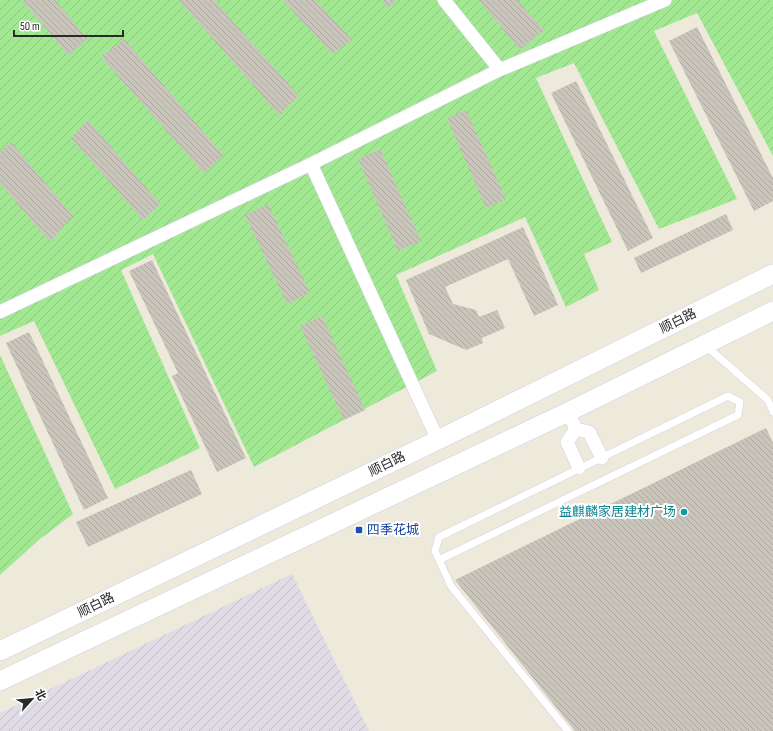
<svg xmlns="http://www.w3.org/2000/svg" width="773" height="731" font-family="'Sofia Sans Condensed','Noto Sans SC',sans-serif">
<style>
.industrial{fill:url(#industrial-furrows)}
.garden{fill:url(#garden-furrows)}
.building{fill:url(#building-back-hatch)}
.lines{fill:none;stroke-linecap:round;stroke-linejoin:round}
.lane-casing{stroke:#d0d1e4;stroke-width:8}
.street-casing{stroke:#d0d1e4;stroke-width:14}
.secondary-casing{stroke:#d0d1e4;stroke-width:20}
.lane{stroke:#fff;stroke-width:7}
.street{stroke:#fff;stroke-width:13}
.secondary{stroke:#fff;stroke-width:19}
.culture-dot{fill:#0f9aa8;stroke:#fff;stroke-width:1.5}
.transit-dot{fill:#1a4fb4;stroke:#fff;stroke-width:1.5}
.labels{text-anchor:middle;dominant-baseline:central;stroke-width:4;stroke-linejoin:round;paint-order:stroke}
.street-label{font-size:13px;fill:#2a2a2a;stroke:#fff}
.culture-label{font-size:13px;fill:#0d838f;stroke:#fff;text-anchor:end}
.transit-label{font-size:13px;fill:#164399;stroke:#fff;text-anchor:start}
</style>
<defs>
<pattern id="industrial-furrows" width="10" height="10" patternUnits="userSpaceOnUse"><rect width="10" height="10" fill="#e0dce5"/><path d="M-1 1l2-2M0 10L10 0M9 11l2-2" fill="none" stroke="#c0bdc5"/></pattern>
<pattern id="garden-furrows" width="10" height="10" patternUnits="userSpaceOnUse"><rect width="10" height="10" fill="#a2e893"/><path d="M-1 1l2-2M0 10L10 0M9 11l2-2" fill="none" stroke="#8cc77f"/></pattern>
<pattern id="building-back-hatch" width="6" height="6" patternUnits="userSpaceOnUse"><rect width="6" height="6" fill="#c9c5bb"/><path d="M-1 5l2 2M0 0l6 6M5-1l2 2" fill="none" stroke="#ada9a1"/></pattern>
</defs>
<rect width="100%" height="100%" fill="#ede9db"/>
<path class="industrial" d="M292,574L369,731H0V713Z"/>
<path class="garden" d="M0,0H773V156L697,13L654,31L737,199L659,229L574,63L536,78L612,242L584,254L599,290L566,307L525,217L396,275L437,371L254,467L153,254L121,270L200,448L115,489L34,321L0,336Z
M0,355L73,514L40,539L0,575Z"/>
<path class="building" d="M22,0H55L88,39L68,55Z
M179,0H214L299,96L279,115Z
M283,0H315L352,40L332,54Z
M382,0H396L388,8Z
M479,0H517L544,30L520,50Z
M697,27L773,178V201L754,211L669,41Z
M124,39L223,155L204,173L101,57Z
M576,81L653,238L628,251L551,93Z
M466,110L506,199L486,208L447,118Z
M88,120L160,204L143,220L71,138Z
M11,142L73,216L50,242L0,183V152Z
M380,149L421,241L398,251L358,159Z
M268,204L310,293L287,304L245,215Z
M726,214L733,230L641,273L634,258Z
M523,227L558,305L534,316L508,259L445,287L453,304L476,310L479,317L497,310L505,328L482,338L483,343L466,350L429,334L406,280Z
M152,260L246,458L217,472L172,376L178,373L129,271Z
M322,316L365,410L344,420L300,326Z
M29,332L108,498L84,510L6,343Z
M766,428L773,443V731H575L455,580Z
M191,470L202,494L88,547L76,522Z"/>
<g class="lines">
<g class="lane-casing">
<path id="lane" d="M705,345L768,400L773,412
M439,560L738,415L740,402L728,396L439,537L435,551L451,586L568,731"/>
</g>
<g class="street-casing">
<path id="street" d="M497,71L665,0
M311,164L438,440
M0,312L311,164L497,71L496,65L444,0
M568,412L576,429L589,432L602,458
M576,429L567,442L579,468"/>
</g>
<g class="secondary-casing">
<path id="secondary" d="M0,651L438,440L773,274
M0,681L568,412L773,311"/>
</g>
<use href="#lane" class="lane"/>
<use href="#street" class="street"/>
<use href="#secondary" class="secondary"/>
</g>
<circle class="culture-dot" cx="684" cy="512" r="4"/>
<rect class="transit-dot" x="355" y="526" width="8" height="8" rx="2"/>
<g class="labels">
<g class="street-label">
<text transform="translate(678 321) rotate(-26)">顺白路</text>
<text transform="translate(387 464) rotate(-26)">顺白路</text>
<text transform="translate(96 605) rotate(-26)">顺白路</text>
</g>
<g class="culture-label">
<text x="676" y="512">益麒麟家居建材广场</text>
</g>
<g class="transit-label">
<text x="367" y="530">四季花城</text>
</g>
</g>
<g transform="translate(32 699) rotate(63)" stroke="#ffffff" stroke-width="3" paint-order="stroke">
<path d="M0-3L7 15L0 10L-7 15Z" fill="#2a2a2a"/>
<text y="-6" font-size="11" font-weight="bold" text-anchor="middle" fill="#2a2a2a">北</text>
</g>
<path d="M14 30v6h109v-6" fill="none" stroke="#2a2a2a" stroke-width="2"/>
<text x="20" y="30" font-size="12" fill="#2a2a2a" stroke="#ffffff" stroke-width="3" paint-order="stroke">50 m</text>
</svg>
